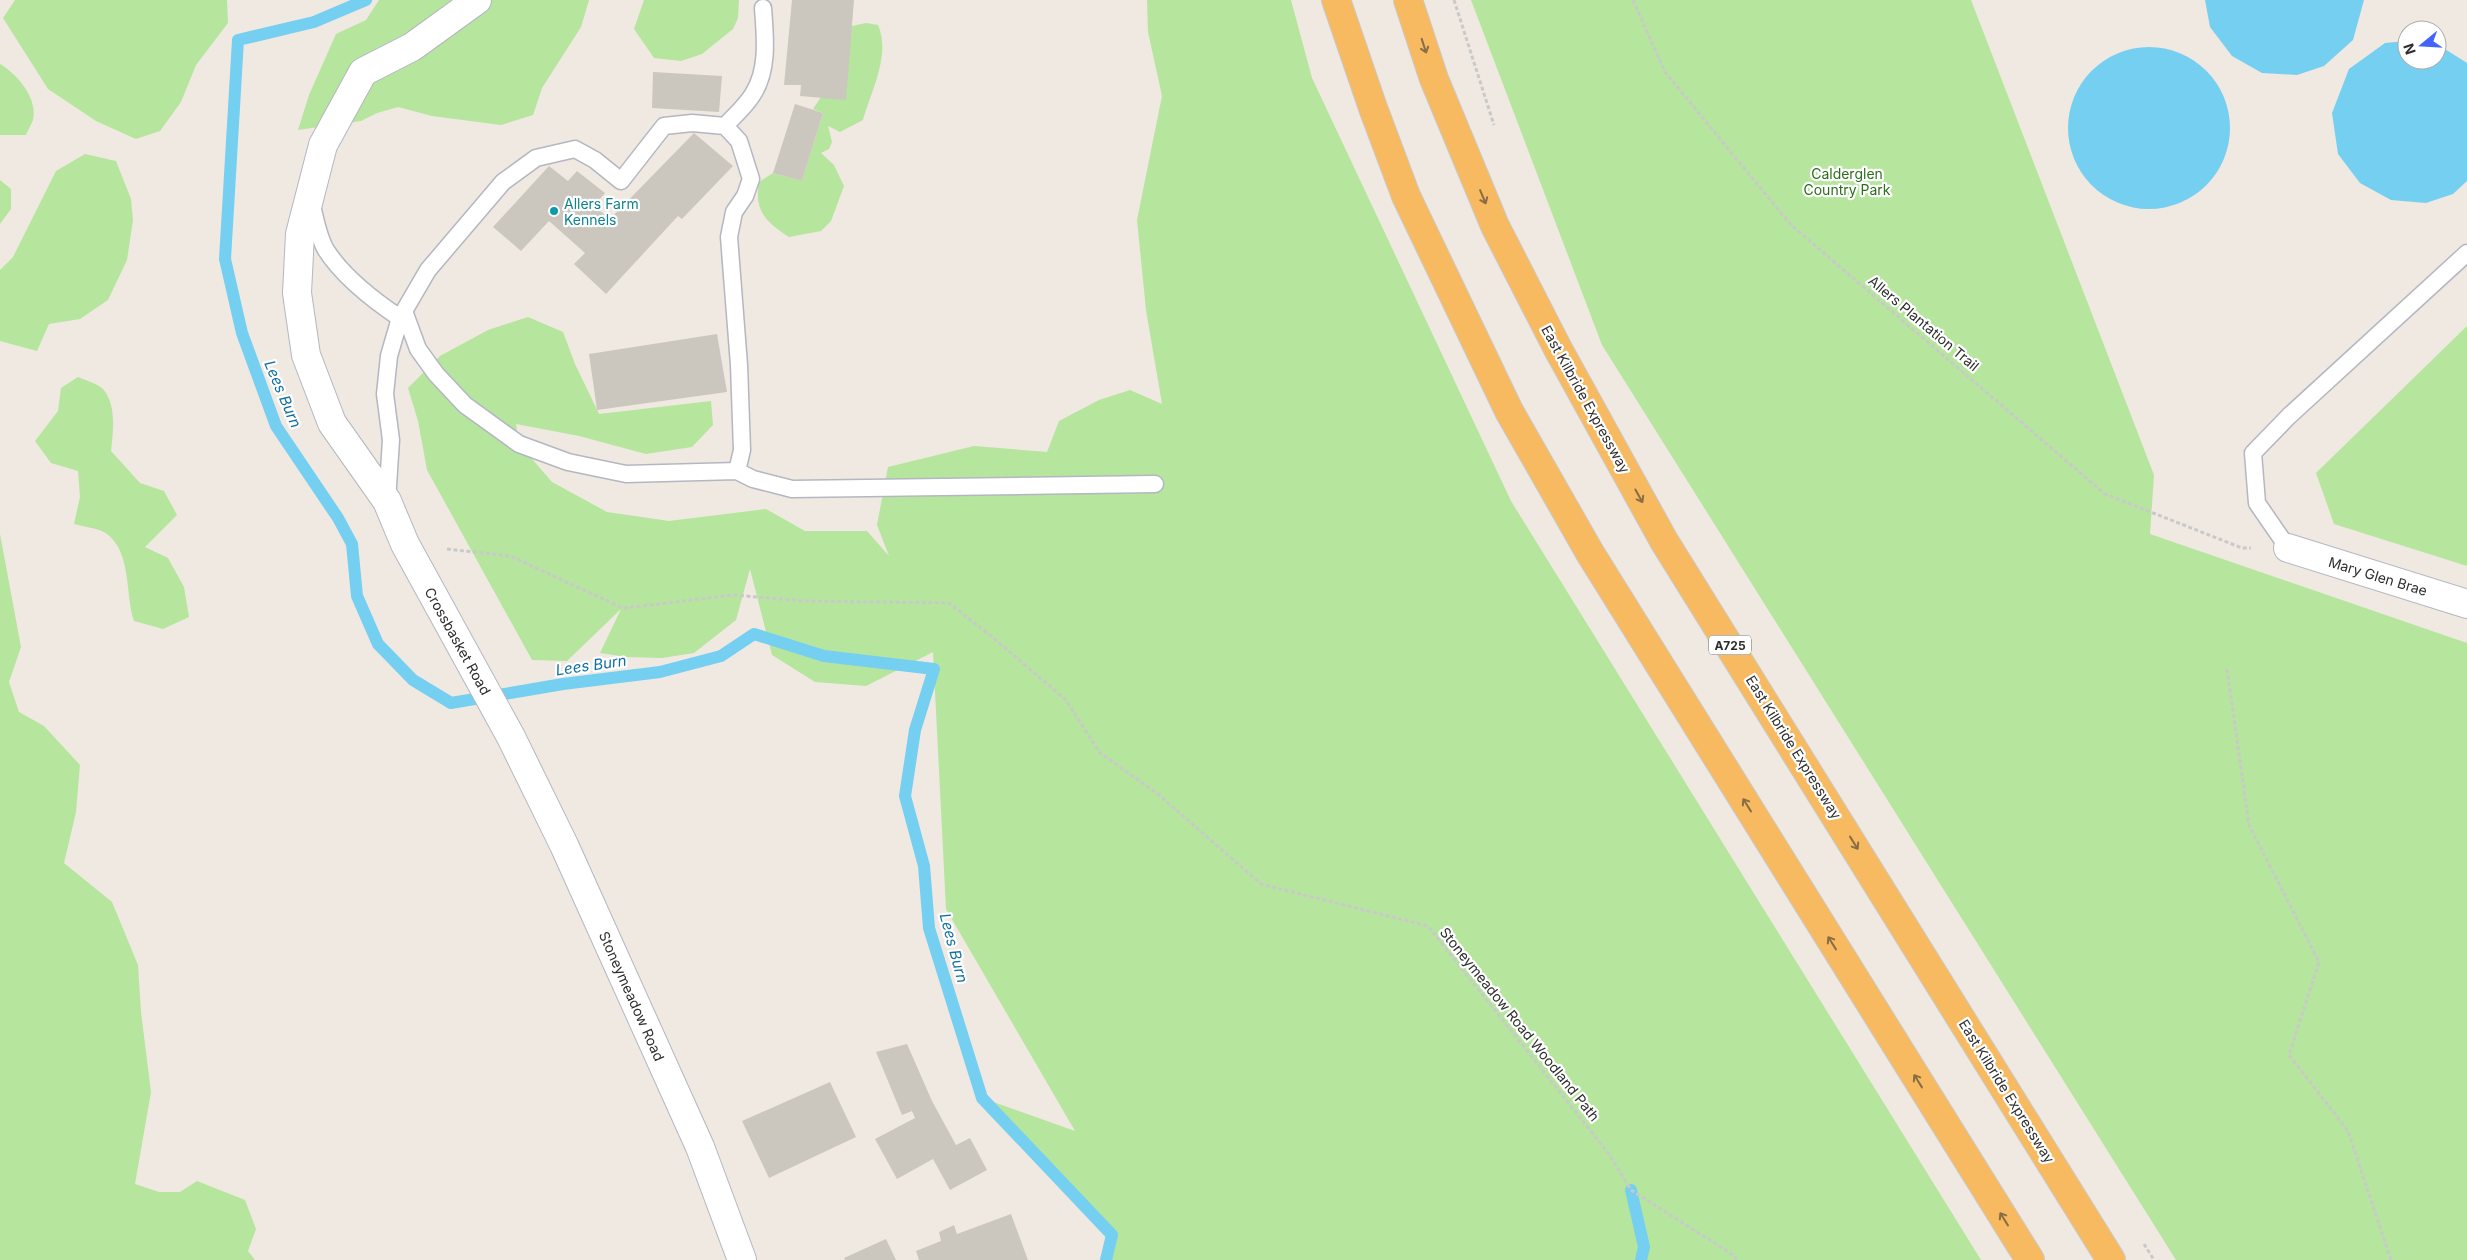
<svg xmlns="http://www.w3.org/2000/svg" width="2467" height="1260" font-family="Inter,sans-serif">
<style>
.green{fill:#b6e59e}
.water{fill:#75cff0}
.lines{fill:none;stroke-linecap:round;stroke-linejoin:round}
.stream{stroke:#75cff0;stroke-width:12}
.building{fill:#cbc7bf}
.service-casing{stroke:#b4b7c1;stroke-width:19}
.minor-casing{stroke:#b4b7c1;stroke-width:30}
.trunk-casing{stroke:#c9c9c9;stroke-width:30}
.path{stroke:#c9c9c9;stroke-width:3;stroke-dasharray:4 2.5;stroke-linecap:butt}
.service{stroke:#fff;stroke-width:16}
.minor{stroke:#fff;stroke-width:28}
.trunk{stroke:#f8ba60;stroke-width:28}
.oneway{stroke:#896d44}
.culture-dot{fill:#0f9aa8;stroke:#fff;stroke-width:2}
.labels{text-anchor:middle;dominant-baseline:central;stroke-width:4.5;stroke-linejoin:round;paint-order:stroke}
.shield{fill:#fff;stroke:#6d6d6d;stroke-width:1}
.shield-label{font-size:12px;font-weight:bold;fill:#2e2e2e}
.park-label{font-size:14px;fill:#2c6e1b;stroke:#fff}
.culture-label{font-size:14px;fill:#0d838f;stroke:#fff;text-anchor:start}
.street-label{font-size:14px;fill:#2e2e2e;stroke:#fff}
.water-label{font-size:15px;font-style:italic;fill:#0d6fa3;stroke:#fff}
</style>
<rect width="100%" height="100%" fill="#efe9e1"/>
<path class="green" d="M15,0H227L228,23L196,65L181,102L160,131L136,139L96,121L48,89L3,18Z
M379,0H589L581,27L542,88L533,115L501,125L432,116L398,107L377,113L361,121L298,130L309,95L336,34L366,20Z
M644,0H739L738,18L733,29L702,54L681,61L654,58L634,29Z
M1147,0H1291L1312,78L1511,501L1981,1260H1106L1112,1235L982,1098L1075,1131L946,909L933,652L866,686L815,682L772,655L750,569L736,620L694,653L662,658L627,657L600,653L621,609L567,661L532,660L427,470L418,421L408,388L440,356L488,330L528,317L563,332L575,364L599,414L711,401L713,425L692,447L646,454L579,436L516,424L519,444L552,482L607,512L669,521L766,509L805,531H867L889,556L877,525L888,467L974,446L1047,452L1059,421L1099,400L1130,390L1162,404L1146,310L1137,220L1162,96L1148,32Z
M1471,0H1971L2154,475L2150,534L2467,643V1260H2176L1602,345Z
M866,23L878,25C891,55 871,91 863,120L840,132L828,126L832,142L829,149L821,153L834,165L844,186L831,221L821,231L789,237C766,222 754,211 759,182L773,173L802,181L823,113L813,109L821,97L852,26Z
M0,64C17,74 38,98 33,120C31,125 28,130 26,135H0Z
M85,154L116,161L131,199L133,220L127,260L108,300L80,319L49,324L37,351L0,341V270L13,257L56,171Z
M0,180L11,189V209L0,224Z
M2467,326V566L2334,524L2316,473Z
M78,377C85,380 98,384 103,389C117,405 113,432 111,451L140,483L164,491L177,515L145,547L168,558L184,587L189,617L163,629L134,621C125,595 132,553 107,534C99,528 84,527 74,524L80,497L78,471L51,463L35,441L58,411L61,388Z
M0,534L21,647L9,682L19,712L44,726L80,765L76,812L64,863L112,902L138,965L141,1012L151,1092L135,1184L159,1192H180L197,1181L245,1200L256,1229L248,1251L255,1260H0Z"/>
<path class="water" d="M2205,0H2364L2353,40L2324,66L2297,75L2262,73L2232,56L2210,27Z
M2407,41V60H2437V44L2467,63V181L2453,194L2426,203L2391,200L2360,183L2338,154L2332,113L2349,69L2385,43Z
M2068 128a81 81 0 1 1 162 0a81 81 0 1 1-162 0Z"/>
<g class="lines">
<path class="stream" d="M366,0L314,22L238,40L225,259L242,333L276,426L338,518L352,544L357,596L378,644L413,680L451,703L563,684L660,672L721,656L754,634L824,656L934,669L915,730L905,796L924,866L929,928L982,1098L1112,1235L1106,1260
M1631,1190L1644,1247L1641,1260"/>
</g>
<path class="building" d="M792,0H854L846,100L800,96L801,85H784Z
M653,72L722,76L719,112L652,108Z
M795,104L823,113L802,181L773,173Z
M694,133L733,166L682,219L678,216L606,294L574,264L585,253L549,221L521,251L493,227L549,166L568,181L577,171L605,193L594,206L610,219Z
M717,334L727,392L597,410L589,354Z
M907,1044L932,1101L956,1145L970,1138L987,1170L950,1190L933,1159L897,1179L875,1139L915,1118L912,1111L902,1115L876,1052Z
M830,1082L856,1137L769,1178L742,1121Z
M1011,1214L1028,1260H919L916,1251L941,1241L939,1232L954,1225L957,1234Z
M886,1239L896,1260H845L844,1258Z"/>
<g class="lines">
<g class="service-casing">
<path id="service" d="M725,126L739,141L751,179L745,196L734,212L729,237L739,365L742,450L737,471L753,479L792,489L1155,484
M311,202C315,216 318,237 326,250C344,278 373,300 400,318
M404,311L418,349L436,374L465,405L519,444L568,462L626,474L737,471
M387,501L391,440L385,394L389,356L400,318L428,270L503,182L536,158L575,149L595,160L621,181L664,126L692,123L725,126C734,116 746,106 753,94C769,69 765,36 763,8
M2288,548L2257,503L2253,453L2289,416L2467,253"/>
</g>
<g class="minor-casing">
<path id="minor" d="M477,0L412,47L363,72L323,145L300,234L297,293L306,355L332,423L387,501L405,544L511,737L564,845L700,1147L742,1260
M2288,548L2467,604"/>
</g>
<g class="trunk-casing">
<path id="trunk" d="M1336,0L1373,108L1406,196L1509,411L1590,553L2030,1260
M1408,0L1434,79L1495,226L1558,349L1664,541L2111,1260"/>
</g>
<path class="path" d="M1454,0L1494,125
M1633,0L1665,72L1791,225L2105,494L2242,548H2251
M447,549L510,556L623,608L734,595L803,601L949,603L991,636L1066,700L1099,752L1159,795L1261,884L1428,926L1609,1154L1631,1190L1733,1255L1736,1260
M2227,669L2249,825L2319,962L2289,1055L2348,1131L2391,1260
M2144,1244L2154,1260"/>
<use href="#service" class="service"/>
<use href="#minor" class="minor"/>
<use href="#trunk" class="trunk"/>
</g>
<defs><path id="oneway-shaft" d="M-6 0H5M1.5-3L5.5 0L1.5 3" fill="none" stroke-width="1.6" stroke-linecap="round" stroke-linejoin="round" transform="scale(1.25)"/></defs>
<g class="oneway">
<use href="#oneway-shaft" transform="translate(1424 46) rotate(72)"/>
<use href="#oneway-shaft" transform="translate(1483 197) rotate(67)"/>
<use href="#oneway-shaft" transform="translate(1639 496) rotate(61)"/>
<use href="#oneway-shaft" transform="translate(1747 805) rotate(-122)"/>
<use href="#oneway-shaft" transform="translate(1854 843) rotate(58)"/>
<use href="#oneway-shaft" transform="translate(1832 943) rotate(-122)"/>
<use href="#oneway-shaft" transform="translate(1918 1081) rotate(-122)"/>
<use href="#oneway-shaft" transform="translate(2004 1219) rotate(-122)"/>
</g>
<circle class="culture-dot" cx="554" cy="211" r="5"/>
<g class="labels">
<rect class="shield" x="1709" y="635.5" width="42" height="19" rx="4"/>
<g class="shield-label">
<text x="1730" y="645">A725</text>
</g>
<g class="park-label">
<text x="1847" y="173">Calderglen<tspan x="1847" dy="16">Country Park</tspan></text>
</g>
<g class="culture-label">
<text x="564" y="203">Allers Farm<tspan x="564" dy="16">Kennels</tspan></text>
</g>
<g class="street-label">
<text transform="translate(1924 323) rotate(40)">Allers Plantation Trail</text>
<text transform="translate(1586 399) rotate(61)">East Kilbride Expressway</text>
<text transform="translate(2378 576) rotate(17)">Mary Glen Brae</text>
<text transform="translate(458 641) rotate(61)">Crossbasket Road</text>
<text transform="translate(1794 747) rotate(58)">East Kilbride Expressway</text>
<text transform="translate(632 996) rotate(66)">Stoneymeadow Road</text>
<text transform="translate(1520 1024) rotate(51)">Stoneymeadow Road Woodland Path</text>
<text transform="translate(2007 1091) rotate(58)">East Kilbride Expressway</text>
</g>
<g class="water-label">
<text transform="translate(283 394) rotate(67)">Lees Burn</text>
<text transform="translate(591 665) rotate(-8)">Lees Burn</text>
<text transform="translate(954 948) rotate(75)">Lees Burn</text>
</g>
</g>
<g transform="translate(2422 45) rotate(252)"><circle r="24" fill="#ffffff" stroke="#ababab"/>
<path d="M0-4L9 19L0 12L-9 19Z" fill="#4264fb"/>
<text y="-8" font-size="14" font-weight="bold" text-anchor="middle" fill="#2e2e2e">N</text>
</g>
</svg>
